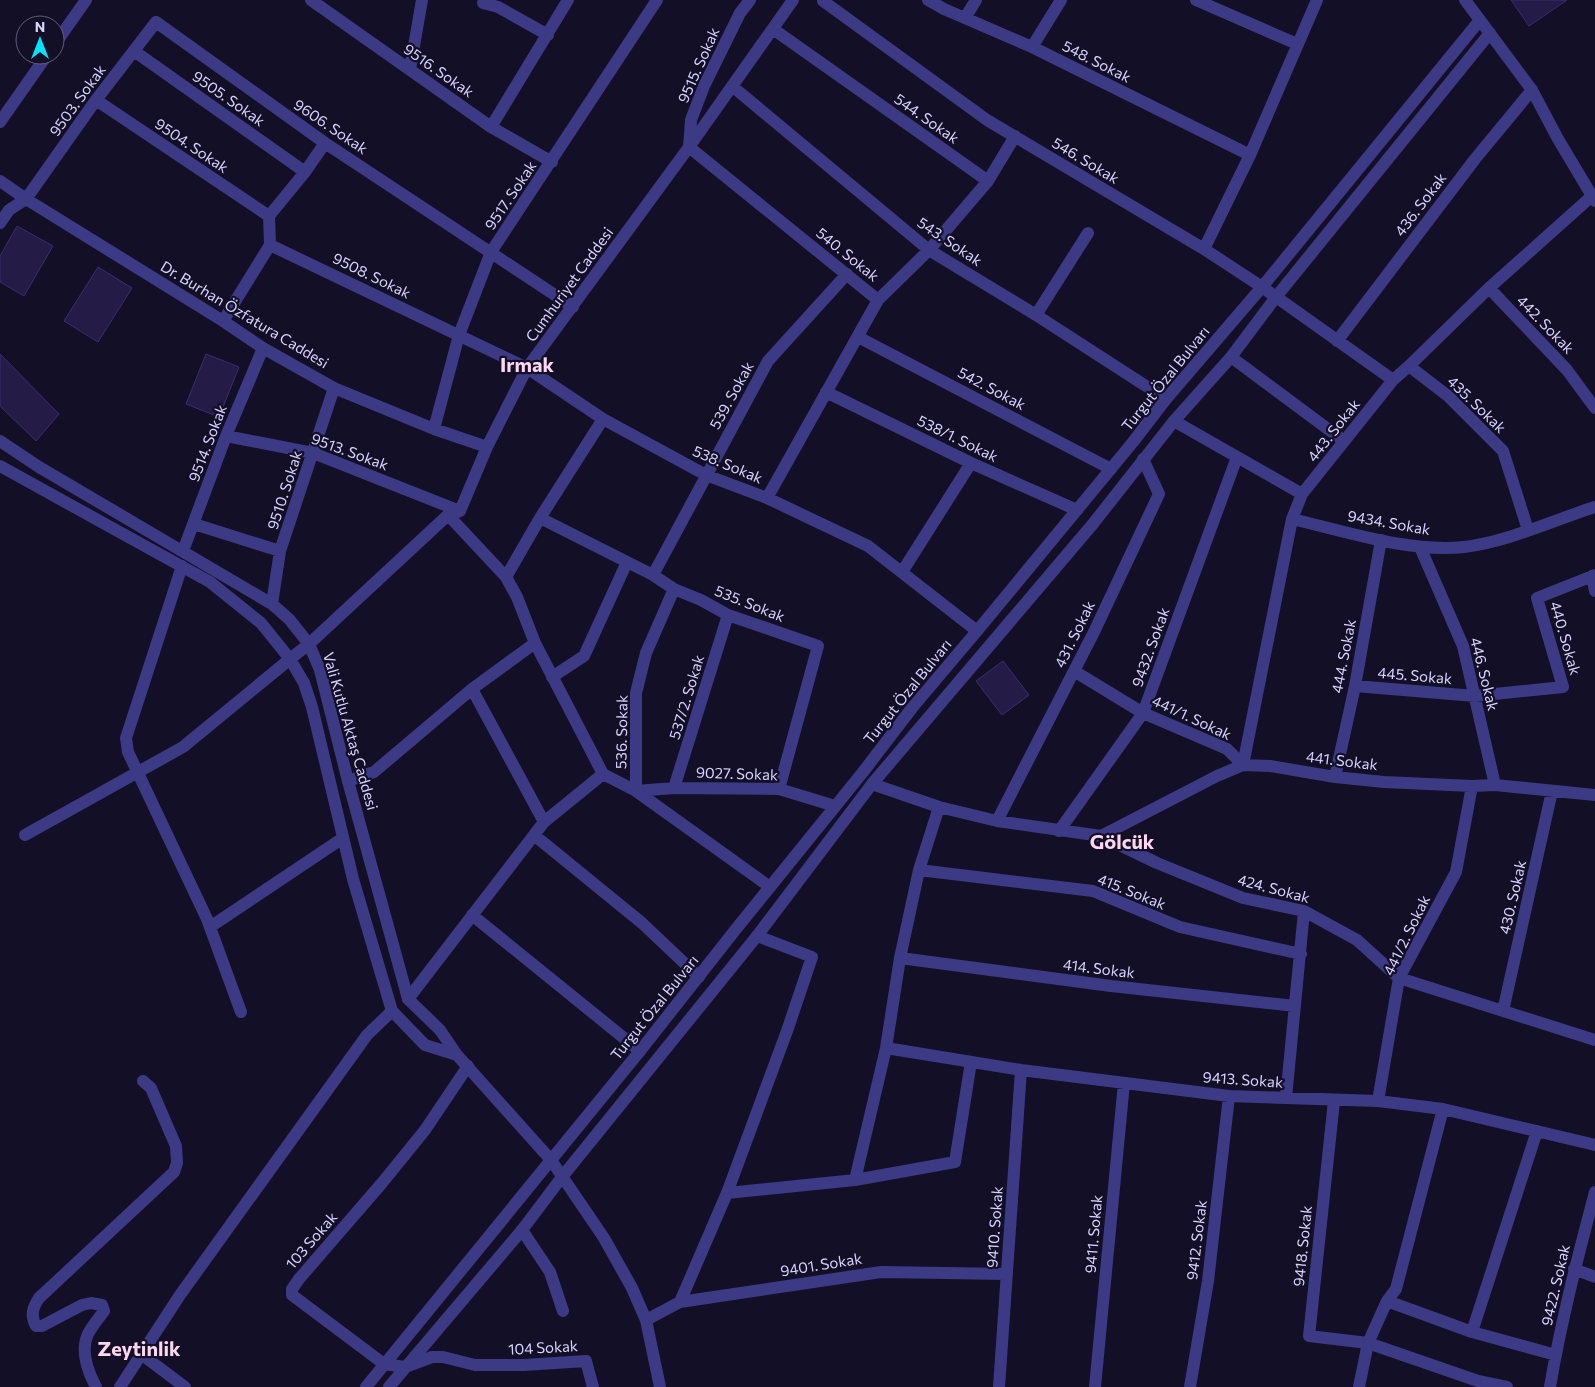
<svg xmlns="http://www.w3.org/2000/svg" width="1595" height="1387" font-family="Commissioner,sans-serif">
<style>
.building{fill:#241b47;stroke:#3b2d73}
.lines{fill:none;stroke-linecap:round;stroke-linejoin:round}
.minor{stroke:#3d3a85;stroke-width:12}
.tertiary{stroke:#3d3a85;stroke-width:12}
.labels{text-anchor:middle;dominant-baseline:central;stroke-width:4.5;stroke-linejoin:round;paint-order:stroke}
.street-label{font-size:15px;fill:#d9d4ff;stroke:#130f26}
.district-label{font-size:20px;font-weight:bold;fill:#ffd6f0;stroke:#130f26}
</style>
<rect width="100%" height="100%" fill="#130f26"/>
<path class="building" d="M1511,0H1567L1529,26Z
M17,226L53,246L24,296L0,282V256Z
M98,267L132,288L98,342L64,321Z
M0,354L59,414L36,441L0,406Z
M206,354L239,367L219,417L186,404Z
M1003,661L1029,695L1002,715L976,681Z"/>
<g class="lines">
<path class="minor" d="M311,0L491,127L552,162
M750,0L740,13L704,86L691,120L689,147L878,300
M928,0L944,9L1032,47L1250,155
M1196,0L1297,44
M823,1L987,120L1204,249L1262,287L1393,380
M483,3L498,7L548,35
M965,18L976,0
M55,44L86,0
M1032,47L1061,0
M134,51L305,172
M410,69L422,0
M732,86L929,250L1036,315L1166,399
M96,100L269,216
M0,122L47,55
M491,127L568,0
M0,181L26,199L223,321L263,348L334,388L434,429L487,447
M988,181L1015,136
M0,223L9,210L26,199L96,100L156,22L325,143L573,307
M270,245L527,368L603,419L706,475L767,498L868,546L977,631
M1204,249L1250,155L1317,0
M1489,288L1567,370L1595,408
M1036,315L1088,233
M223,321L270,245L269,216L305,172L325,143
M858,337L1111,469
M1337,341L1475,159L1532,90
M1231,357L1344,441
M1409,366L1448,396L1503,451L1528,530
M826,392L971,463L1077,510
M1174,421L1302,494
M434,429L459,335L491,252L657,0
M226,436L313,453L460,511
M767,498L878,300L929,250L988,181L773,29
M448,515L506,577L517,597L535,643L603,774
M540,518L653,575L674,589L701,600L728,615L818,646L779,789
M1292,519C1344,531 1410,553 1464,547C1507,542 1554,520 1595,507
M194,524L280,551
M1420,547L1463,646L1495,785
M183,551L226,436L263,348
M182,566L126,738L128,752L207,919L241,1012
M902,572L971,463
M653,575L768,361L847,274
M1592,576L1595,591
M506,577L540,518L603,419
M674,589L646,653L636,693V791L674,788L779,789L835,806
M272,604L280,551L334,388
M309,644L448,515L460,511L487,447L527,368L689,147L793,0
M1074,671L1143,713L1227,749L1243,765
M552,677L584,656L627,562
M1355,686L1475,696L1563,687L1537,598L1595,575
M472,689L544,822
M1243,765L1292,519L1302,494L1393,380L1409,366L1489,288L1592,196
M1335,777L1355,686L1381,540
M348,781L374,772L472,689L535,643
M872,784L939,807L997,821L1101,836L1157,863L1243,898L1304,911L1357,940L1399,978L1595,1040
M674,788L728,615
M997,821L1094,632L1159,494L1143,459
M1059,831L1143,713L1237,457
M25,835L183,747L290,659
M534,835L642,923L699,977
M1101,836L1217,776L1243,765L1270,766L1335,777L1384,782L1472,786L1495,785L1595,795
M919,870L1093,891L1180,927L1301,954
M472,915L640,1051
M210,927L343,838
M900,958L1111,986L1295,1006
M408,999L544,822L603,774L636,791L770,887
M1503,1011L1552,791
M886,1048L1021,1070L1229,1096L1378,1101L1443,1109L1595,1145
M468,1066L425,1130L382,1183L299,1279L292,1289V1295L384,1364L405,1367L432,1357H443L475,1365H524L586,1361L593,1387
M1286,1098L1304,911
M1334,1101L1309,1336L1368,1343L1478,1381L1507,1387
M1378,1101L1399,978L1456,872L1472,786
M855,1180L955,1162L971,1062
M727,1193L855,1180L886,1048L900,958L919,870L939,807
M522,1230L550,1272L563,1311
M1574,1269L1595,1277
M1387,1301L1472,1332L1556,1355
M680,1302L727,1193L787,1031L812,957L757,936
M646,1320L680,1302L881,1272L1007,1274
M1472,1332L1537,1131
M141,1354L185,1387
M96,1387C88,1372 80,1351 88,1334C92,1326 99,1318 104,1311L102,1305L91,1303L82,1305L42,1326H36C30,1315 33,1307 39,1298L174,1172L177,1163L176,1146L151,1088L143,1081
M120,1387L180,1295L367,1035L392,1011
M999,1387L1021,1070
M1095,1387L1124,1083
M1190,1387L1208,1281L1229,1096
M1359,1387L1368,1343L1387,1301L1396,1289L1443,1109
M1550,1387C1561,1321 1578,1256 1595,1192"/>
<path class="tertiary" d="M1465,0L1532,90L1558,139L1595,201
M0,441L39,467L272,604L289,619L309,644L320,670L348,781L408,999L440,1030L457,1055L551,1160L604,1238L632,1288L646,1320L660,1387
M0,466L210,582L261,623L290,659L304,683L312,707L353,879L392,1011L425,1045L457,1055
M290,659L309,644
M366,1387L640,1051L736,929L863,772L912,708L977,631L1133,442L1166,399L1262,287L1480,20
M389,1387L522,1230L562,1177L757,936L872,784L1092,525L1174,421L1231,357L1276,297L1490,33"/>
</g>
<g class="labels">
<g class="street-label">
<text transform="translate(1097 61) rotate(27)">548. Sokak</text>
<text transform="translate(698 65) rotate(-66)">9515. Sokak</text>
<text transform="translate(439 70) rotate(35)">9516. Sokak</text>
<text transform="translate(229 98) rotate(35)">9505. Sokak</text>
<text transform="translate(77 100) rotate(-54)">9503. Sokak</text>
<text transform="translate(927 118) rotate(35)">544. Sokak</text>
<text transform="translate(331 126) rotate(34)">9606. Sokak</text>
<text transform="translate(192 145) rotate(34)">9504. Sokak</text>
<text transform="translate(1086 160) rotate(31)">546. Sokak</text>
<text transform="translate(510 195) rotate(-56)">9517. Sokak</text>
<text transform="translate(1420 204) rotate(-53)">436. Sokak</text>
<text transform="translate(950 241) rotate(34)">543. Sokak</text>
<text transform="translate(848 254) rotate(39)">540. Sokak</text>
<text transform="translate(372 275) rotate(26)">9508. Sokak</text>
<text transform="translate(569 284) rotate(-54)">Cumhuriyet Caddesi</text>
<text transform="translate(245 314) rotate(31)">Dr. Burhan Özfatura Caddesi</text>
<text transform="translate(1546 324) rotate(46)">442. Sokak</text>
<text transform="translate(1165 378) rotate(-51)">Turgut Özal Bulvarı</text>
<text transform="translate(992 388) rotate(28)">542. Sokak</text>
<text transform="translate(731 395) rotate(-61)">539. Sokak</text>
<text transform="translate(1477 404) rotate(44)">435. Sokak</text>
<text transform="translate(1333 430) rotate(-52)">443. Sokak</text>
<text transform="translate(958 438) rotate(26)">538/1. Sokak</text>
<text transform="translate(207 443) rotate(-69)">9514. Sokak</text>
<text transform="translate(350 451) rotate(20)">9513. Sokak</text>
<text transform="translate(728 464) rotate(23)">538. Sokak</text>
<text transform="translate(284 490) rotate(-72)">9510. Sokak</text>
<text transform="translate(1389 522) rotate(10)">9434. Sokak</text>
<text transform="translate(750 603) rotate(22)">535. Sokak</text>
<text transform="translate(1074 634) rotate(-64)">431. Sokak</text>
<text transform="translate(1566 638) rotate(74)">440. Sokak</text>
<text transform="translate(1150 647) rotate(-70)">9432. Sokak</text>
<text transform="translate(1343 656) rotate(-79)">444. Sokak</text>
<text transform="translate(1485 674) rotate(76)">446. Sokak</text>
<text transform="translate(1415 675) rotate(5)">445. Sokak</text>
<text transform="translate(907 691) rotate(-51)">Turgut Özal Bulvarı</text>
<text transform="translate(686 697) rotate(-73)">537/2. Sokak</text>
<text transform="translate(1192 717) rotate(25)">441/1. Sokak</text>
<text transform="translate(351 731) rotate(74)">Vali Kutlu Aktaş Caddesi</text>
<text transform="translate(621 732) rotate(-89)">536. Sokak</text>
<text transform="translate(1342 760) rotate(7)">441. Sokak</text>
<text transform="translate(737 773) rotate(2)">9027. Sokak</text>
<text transform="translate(1274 888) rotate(15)">424. Sokak</text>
<text transform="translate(1132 891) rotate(22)">415. Sokak</text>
<text transform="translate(1512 897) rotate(-77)">430. Sokak</text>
<text transform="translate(1406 935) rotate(-64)">441/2. Sokak</text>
<text transform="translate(1099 968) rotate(7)">414. Sokak</text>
<text transform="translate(654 1007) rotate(-51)">Turgut Özal Bulvarı</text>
<text transform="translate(1243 1079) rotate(4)">9413. Sokak</text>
<text transform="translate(994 1227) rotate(-86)">9410. Sokak</text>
<text transform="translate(1093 1234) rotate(-85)">9411. Sokak</text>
<text transform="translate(311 1240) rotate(-49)">103 Sokak</text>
<text transform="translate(1196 1240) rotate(-83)">9412. Sokak</text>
<text transform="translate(1302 1246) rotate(-84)">9418. Sokak</text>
<text transform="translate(821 1264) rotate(-9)">9401. Sokak</text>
<text transform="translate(1555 1285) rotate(-77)">9422. Sokak</text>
<text transform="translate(543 1347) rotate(-3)">104 Sokak</text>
</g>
<g class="district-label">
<text x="527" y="364">Irmak</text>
<text x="1122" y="841">Gölcük</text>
<text x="139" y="1348">Zeytinlik</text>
</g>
</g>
<g transform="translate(40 40)"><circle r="24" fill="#130f26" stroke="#625e7d"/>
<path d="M0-4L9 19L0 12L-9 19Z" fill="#00e5ff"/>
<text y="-8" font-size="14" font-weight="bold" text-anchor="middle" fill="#d9d4ff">N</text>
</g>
</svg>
